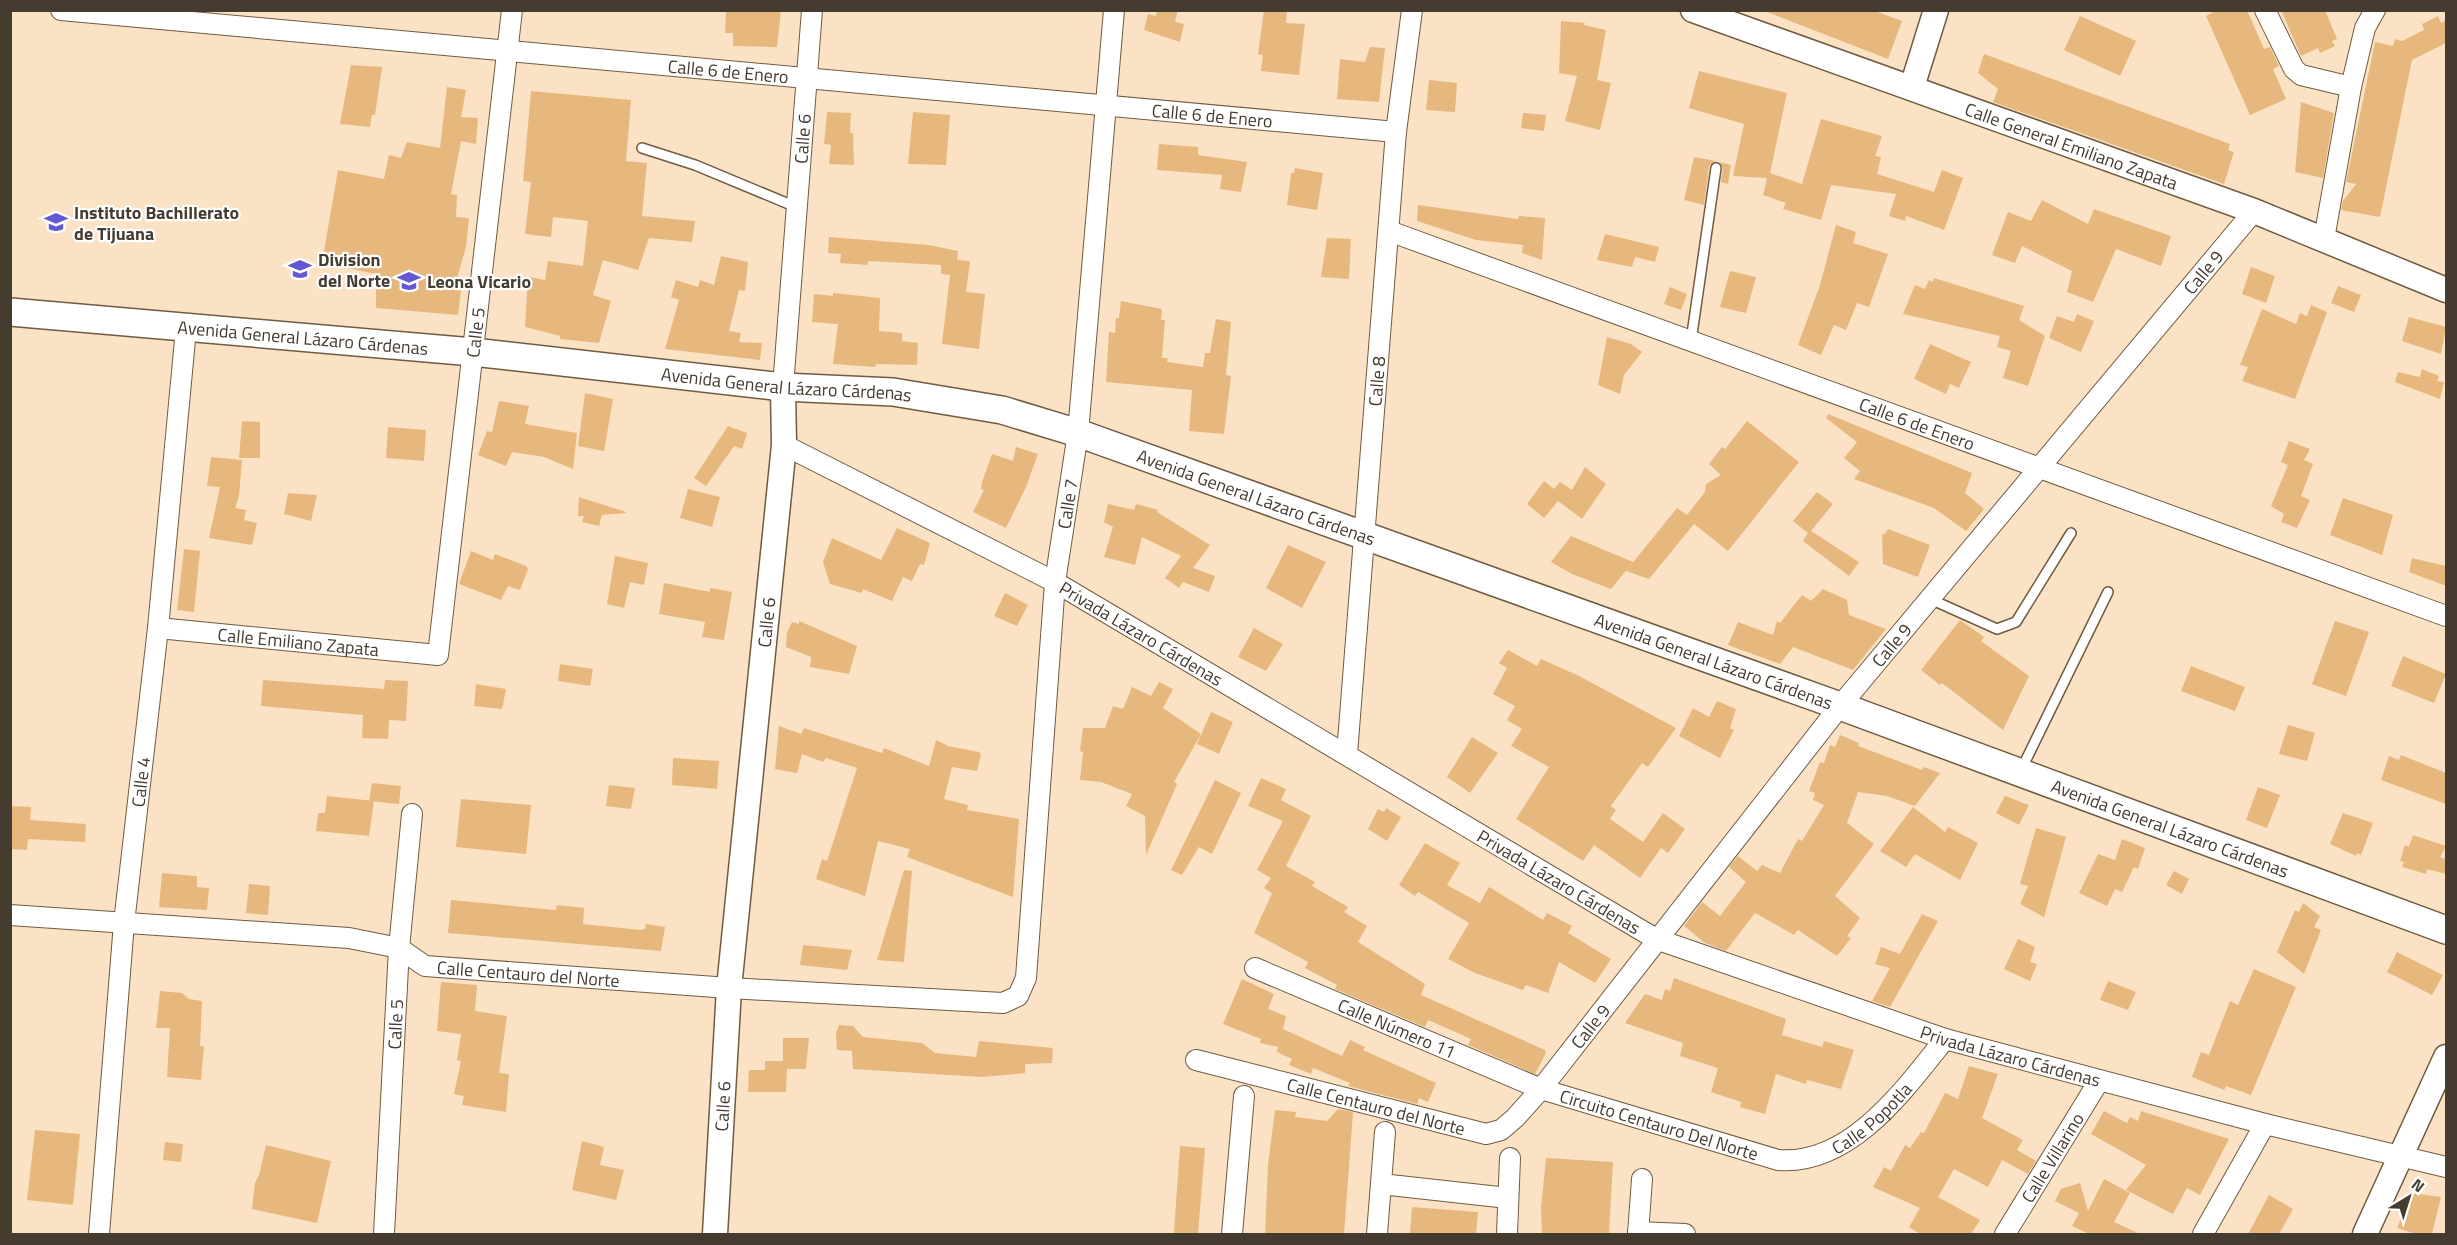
<svg xmlns="http://www.w3.org/2000/svg" width="2457" height="1245" font-family="'Titillium Web',sans-serif">
<style>
.building{fill:#e7b87e}
.lines{fill:none;stroke-linecap:round;stroke-linejoin:round}
.service-casing{stroke:#705b40;stroke-width:12}
.minor-casing{stroke:#705b40;stroke-width:22}
.tertiary-casing{stroke:#705b40;stroke-width:27}
.secondary-casing{stroke:#705b40;stroke-width:30}
.service{stroke:#fff;stroke-width:9}
.minor{stroke:#fff;stroke-width:20}
.tertiary{stroke:#fff;stroke-width:24}
.secondary{stroke:#fff;stroke-width:27}
.labels{text-anchor:middle;dominant-baseline:central;stroke-width:4.5;stroke-linejoin:round;paint-order:stroke}
.street-label{font-size:18px;fill:#453b2f;stroke:#fff}
.poi-label{font-size:18px;font-weight:bold;fill:#453b2f;stroke:#fff;text-anchor:start}
</style>
<rect width="100%" height="100%" fill="#fbe2c4"/>
<path class="building" d="M726,10H781L777,47L733,46V33H725Z
M1157,10H1178L1175,22L1184,24L1180,42L1144,30L1148,14L1156,16Z
M1264,10H1287L1286,23L1305,24L1299,75L1261,71L1263,55L1258,54Z
M1762,10H1872L1902,21L1888,59Z
M2217,10H2247L2264,49L2270,47L2279,66L2273,69L2286,99L2250,115L2206,16Z
M2281,10H2325L2337,39L2332,41L2335,46L2320,53L2318,48L2301,56Z
M2080,16L2136,41L2120,76L2064,50Z
M2438,16L2441,23L2446,20V43L2412,60L2380,217L2341,210L2343,201L2356,184L2346,182L2375,42L2393,46L2395,39L2402,41L2424,30L2422,24Z
M1561,21L1585,23L1584,25L1606,30L1597,80L1611,83L1600,130L1565,121L1577,76L1559,73Z
M1370,47L1385,48L1379,102L1337,99L1340,59L1365,62Z
M1984,54L2230,144L2228,150L2234,152L2224,184L1993,102L1998,89L1978,73Z
M351,65L382,67L375,115H372L370,127L340,124Z
M1699,71L1787,93L1770,173L1802,184L1821,119L1882,136L1875,156L1881,157L1877,174L1934,192L1942,170L1963,178L1944,230L1906,216L1905,221L1889,216L1896,194L1831,185L1821,220L1783,209L1786,203L1763,195L1767,178L1733,176L1744,124L1689,108Z
M1429,80L1457,83L1455,112L1426,110Z
M447,87L466,90L461,117L478,118L476,144L461,141L451,194L457,195L456,217L469,218L466,247L454,289L461,290L458,315L376,308V274L322,263L338,170L384,179L389,155L401,158L407,142L440,148Z
M531,91L631,100L626,161L647,163L642,216L695,221L692,242L649,238L638,270L603,260L593,295L611,301L599,343L560,339V336L525,327L528,277L545,280L548,261L583,266L588,221L553,217L551,237L525,234L531,182L523,181Z
M2301,102L2334,113L2323,178L2295,172Z
M827,112L851,113L850,133H853L854,165L829,164L831,145L824,144Z
M913,112L950,115L946,165L908,164Z
M1523,113L1546,115L1544,131L1521,128Z
M1159,144L1198,147V155L1247,162L1241,192L1220,189L1222,175L1157,170Z
M1694,157L1716,161L1709,166L1704,205L1684,200Z
M1719,162L1731,165L1728,184L1721,182L1723,168Z
M1295,168L1323,173L1317,210L1287,205L1291,173H1294Z
M2042,200L2088,224L2094,209L2171,236L2161,266L2116,249L2093,302L2067,292L2072,271L2022,246L2015,263L1992,255L2008,212L2031,221Z
M1418,205L1518,219L1519,216L1545,218L1542,260L1522,253L1523,245L1476,240L1417,221Z
M1836,225L1856,232L1853,243L1888,254L1869,307L1857,303L1846,330L1834,325L1821,355L1798,345L1820,285Z
M1605,234L1659,247L1655,262L1635,257L1632,267L1597,260Z
M829,237L929,245L958,251L957,260L970,261L966,292L985,294L979,349L942,344L950,275L941,274V265L868,261V265L840,263L841,254L828,253Z
M1327,238L1351,239L1349,279L1321,277Z
M721,256L748,262L745,291L739,290L729,331L741,333L739,342L762,343L760,360L665,349L679,300L671,297L676,280L698,287L700,280L714,285Z
M2251,267L2275,276L2266,303L2242,294Z
M1730,271L1756,277L1746,313L1720,307Z
M1934,278L2024,306L2019,320L2045,336L2028,386L2003,378L2011,351L1997,347L2000,336L1903,314L1915,285L1925,289L1929,280L1933,282Z
M2338,286L2361,295L2354,312L2331,303Z
M1670,287L1687,294L1681,310L1664,304Z
M833,293L880,298L879,331L902,333V341L918,343L917,365L876,364L875,367L833,364L838,324L812,322L814,294L833,296Z
M1121,301L1162,309L1161,320H1165L1162,358H1168L1167,362L1203,367L1205,353H1210L1216,319L1231,322L1226,375L1231,376L1224,434L1189,431L1192,390L1106,382L1109,332L1115,333L1116,318H1119Z
M2311,305L2327,312L2295,399L2242,381L2248,367L2240,365L2262,309L2296,324L2300,313L2307,316Z
M2077,314L2094,321L2081,352L2049,338L2057,316L2074,322Z
M2409,317L2446,327L2441,354L2402,341Z
M1607,337L1631,344L1642,352L1624,375L1620,394L1598,385Z
M1930,344L1971,362L1959,388L1950,384L1946,394L1914,379Z
M2422,369L2439,376L2437,381L2444,382L2440,399L2395,382L2398,372L2420,377Z
M585,393L613,399L604,451L578,446Z
M499,401L529,406L525,424L577,433L573,469L544,457L512,452L506,466L478,455L487,431L492,432Z
M1828,414L1972,473L1965,493L1984,509L1966,531L1934,508L1854,479L1860,471L1844,458L1857,442L1826,418Z
M242,421L260,422V458H239Z
M1747,421L1799,462L1728,551L1694,524L1649,579L1626,571L1677,508L1687,515L1705,492L1706,484L1721,475L1709,464L1722,447L1725,449Z
M728,426L747,433L742,449L734,446L706,486L694,478Z
M388,427L426,430L424,461L386,458Z
M2289,441L2310,449L2304,460L2313,464L2301,496L2310,500L2297,528L2281,522L2284,514L2271,506L2288,465L2281,462Z
M1016,447L1038,454L1026,487L1006,528L973,512L984,490L981,489L982,482L992,454L1013,461Z
M211,457L242,460L239,496L235,508L246,510L244,520L257,523L252,545L209,538L220,487L207,486Z
M1585,467L1606,484L1582,519L1558,501L1544,518L1527,504L1544,481L1554,489L1560,482L1572,490Z
M688,489L720,497L712,527L680,518Z
M1817,492L1833,504L1811,531L1859,562L1849,576L1803,541L1808,533L1793,521Z
M288,493L317,495L311,521L284,514Z
M579,497L626,512V513L602,515L599,526L582,522L584,516H578Z
M2343,498L2393,515L2382,555L2330,535Z
M1108,504L1134,510L1136,504L1158,510L1157,512L1210,545L1193,568L1215,576L1209,592L1183,582L1179,588L1165,578L1181,556L1142,537L1135,565L1104,557L1113,527L1104,522Z
M897,528L930,543L924,565L920,564L912,581L903,577L892,601L863,589L862,593L830,584L823,562L832,538L881,560Z
M1888,529L1930,545L1918,577L1883,564L1882,534H1885Z
M1571,536L1633,562L1611,589L1572,574L1551,562Z
M1288,545L1326,562L1302,608L1266,588Z
M184,549L200,551L194,612L177,610Z
M471,551L493,560L495,554L526,566L528,569L520,590L508,586L501,600L459,584Z
M615,556L648,563L644,585L630,582L624,608L607,604Z
M2412,558L2446,566V586L2409,572Z
M664,583L710,592V588L732,592L724,640L702,637L705,622L659,614Z
M1823,589L1847,600L1849,615L1886,629L1853,670L1793,647L1780,664L1728,645L1738,622L1773,635L1777,621L1780,623L1802,595L1811,601Z
M1005,593L1028,605L1017,626L994,616Z
M1960,620L1984,637L1981,641L2029,676L2003,730L1942,683L1940,685L1921,670Z
M799,621L857,646L849,674L810,667L811,657L786,647L787,633L792,622L799,624Z
M2335,621L2369,632L2346,696L2312,684Z
M1254,628L1283,644L1266,671L1238,657Z
M1508,650L1537,666L1541,659L1579,676L1676,728L1648,767L1642,763L1639,767L1611,806L1616,810L1610,819L1643,842L1663,813L1685,829L1668,853L1661,848L1640,878L1594,845L1583,861L1516,819L1549,767L1511,746L1522,729L1507,720L1515,706L1493,694L1507,668L1499,663Z
M2403,656L2446,674L2434,703L2391,686Z
M560,664L593,669L590,686L558,681Z
M2191,666L2245,687L2235,711L2181,691Z
M263,680L384,689L385,680L408,681L406,721L389,720L388,739L362,738L363,715L261,706Z
M1159,682L1173,689L1163,708L1201,734L1174,782L1177,784L1146,855L1145,816L1126,806L1132,794L1101,782L1080,780L1083,752L1080,751L1083,728H1105L1113,706L1123,709L1132,687L1151,696Z
M476,684L506,689L502,709L474,706Z
M1717,701L1736,709L1730,728L1734,730L1720,758L1679,736L1693,708L1709,717Z
M1211,712L1233,722L1219,754L1197,744Z
M2288,725L2315,733L2307,761L2279,754Z
M779,726L801,734L804,728L882,753L884,748L929,766L936,740L948,746L979,752L981,754L977,771L952,767L944,799L968,805L967,810L1019,819L1013,897L907,857L910,849L878,841L865,896L816,879L822,859L827,861L857,768L826,758L823,762L802,754L797,773L775,769Z
M1840,735L1859,743L1858,746L1922,770L1924,767L1940,773L1915,806L1887,796L1858,792L1847,823L1874,844L1835,896L1860,918L1847,936L1851,938L1837,956L1798,930L1794,935L1755,913L1726,951L1705,943L1684,926L1702,902L1720,916L1746,882L1729,867L1738,856L1757,871L1762,865L1780,873L1798,839L1802,841L1824,805L1813,800L1815,793L1809,791L1820,762L1824,763L1830,745L1835,747Z
M1472,737L1498,753L1470,793L1447,777Z
M2401,755L2446,773V804L2381,780L2389,756L2399,760Z
M673,758L719,761L717,789L672,785Z
M1261,778L1286,789L1281,800L1311,816L1286,866L1315,882L1312,886L1348,907L1344,912L1367,926L1358,942L1425,984L1421,995L1545,1050L1546,1053L1535,1074L1468,1045L1471,1039L1428,1020L1425,1027L1335,989L1337,985L1305,968L1308,962L1254,933L1272,893L1264,888L1271,878L1257,870L1283,821L1248,806Z
M1215,780L1241,793L1212,854L1199,847L1182,875L1171,870Z
M372,783L401,786L399,804L369,801Z
M609,785L635,788L631,809L606,806Z
M2258,787L2280,795L2267,828L2246,820Z
M327,796L374,801L369,836L316,831L318,813H325Z
M2005,796L2029,805L2019,825L1996,813Z
M461,799L531,805L526,854L456,847Z
M10,806L31,807L30,820L86,824L85,842L28,839L27,850L10,849Z
M1913,807L1945,832L1948,827L1978,843L1960,880L1915,854L1906,867L1880,851Z
M1386,808L1401,817L1387,841L1368,829L1378,809L1384,812Z
M2343,813L2373,823L2361,855L2357,853L2356,856L2330,844Z
M2036,828L2066,837L2044,917L2020,904L2028,886L2020,884Z
M2413,835L2446,846L2440,857L2446,859V874L2427,869L2426,874L2402,867L2404,862L2400,861L2405,845L2409,847Z
M2122,839L2145,848L2138,869L2134,867L2122,892L2115,889L2107,906L2079,893L2098,854L2115,860Z
M1425,843L1460,863L1447,885L1480,903L1489,887L1543,920L1547,913L1572,926L1568,933L1611,959L1595,983L1559,962L1548,993L1526,985L1523,990L1475,973L1448,959L1469,923L1418,892L1415,896L1399,885Z
M904,870L912,871L904,962L877,960Z
M2174,871L2189,879L2182,894L2166,885Z
M162,873L197,876V887L209,888L207,910L159,907Z
M249,884L270,886L268,915L246,913Z
M451,900L556,910L557,905L584,908L583,924L641,930L645,929L646,924L665,927L661,951L448,933Z
M2303,903L2320,916L2314,927L2321,930L2304,974L2277,952L2295,910L2299,912Z
M1922,914L1938,921L1890,1007L1872,1001L1890,968L1875,964L1881,947L1900,954Z
M2018,939L2035,947L2030,962L2037,964L2030,981L2004,969Z
M803,945L852,950L847,970L800,965Z
M2397,952L2443,975L2432,995L2387,972Z
M2254,969L2296,987L2251,1095L2226,1086L2224,1090L2192,1077L2201,1052L2209,1055L2230,1001L2238,1005Z
M1674,978L1786,1019L1782,1035L1822,1047L1824,1041L1854,1050L1841,1089L1807,1080L1806,1084L1776,1074L1765,1114L1740,1107L1741,1102L1711,1092L1718,1068L1680,1056L1683,1043L1625,1023L1645,994L1662,1000L1665,989L1670,991Z
M1242,979L1274,994L1268,1009L1286,1016L1283,1029L1342,1056L1350,1040L1365,1047L1363,1050L1436,1083L1428,1102L1419,1098L1417,1104L1348,1086L1350,1083L1313,1068L1311,1074L1299,1069L1289,1065L1292,1059L1277,1052L1278,1047L1260,1043L1261,1039L1223,1024Z
M2108,981L2136,992L2128,1010L2100,1000Z
M441,982L477,985L475,1011L507,1016L499,1073L509,1074L506,1112L462,1105L464,1096L454,1094L461,1061L457,1060L461,1034L437,1031Z
M160,991L182,993L189,999L202,1001L200,1046H204L201,1080L167,1077L170,1028H156Z
M839,1025L853,1026L863,1037L922,1043L935,1053L976,1057L979,1041L1053,1048L1052,1063L1025,1064V1073L982,1077L853,1069L852,1051L837,1050L836,1033Z
M783,1038H809L806,1069H787L786,1092H748L749,1070H765V1061H783Z
M1969,1066L1998,1074L1982,1118L2023,1140L2017,1150L2036,1161L2028,1174L2002,1160L1988,1187L1954,1169L1938,1197L1980,1220L1971,1234H1920L1909,1227L1920,1208L1873,1187L1884,1167L1891,1171L1905,1145L1910,1148L1921,1132L1924,1133L1945,1093L1958,1099Z
M1338,1109L1353,1112L1344,1234H1265L1268,1165L1275,1110L1296,1112L1295,1117L1327,1121Z
M2104,1111L2127,1123L2130,1117L2138,1121L2141,1111L2229,1139L2200,1195L2187,1188L2173,1214L2126,1190L2146,1165L2091,1134Z
M35,1130L80,1134L73,1205L27,1200Z
M582,1141L604,1147L600,1165L624,1170L616,1200L572,1190Z
M165,1142L183,1144L181,1162L163,1160Z
M266,1145L331,1161L317,1223L252,1209L255,1183L259,1175Z
M1180,1146L1205,1148L1198,1234H1175L1174,1232Z
M1546,1158L1613,1162L1609,1234H1542L1541,1208Z
M2104,1179L2130,1193L2114,1222L2140,1234H2089L2072,1226L2079,1213L2055,1201L2061,1189L2080,1183L2088,1211Z
M2411,1193L2441,1197L2432,1234H2416L2397,1228Z
M2269,1195L2293,1209L2279,1234H2248Z
M1412,1207L1478,1212L1476,1234H1410Z"/>
<g class="lines">
<g class="service-casing">
<path id="service" d="M642,148L695,165L796,207
M1691,341L1716,168
M1930,599L1997,629L2016,622L2071,533
M2021,770L2108,592"/>
</g>
<g class="minor-casing">
<g id="minor">
<path id="s1" d="M61,10L1396,132"/>
<path d="M2265,10L2294,69L2301,75L2351,87"/>
<path id="s2" d="M1389,231L2446,616"/>
<path d="M2324,239L2351,87L2365,28L2375,10"/>
<path id="s3" d="M783,387L812,10"/>
<path id="s4" d="M784,445L1055,582L1656,939L1945,1039L2265,1124L2446,1167"/>
<path id="s5" d="M158,628L438,655L512,10"/>
<path id="s6" d="M1347,754L1396,132L1412,10"/>
<path id="s7" d="M10,915L349,938L399,948L425,966L729,988L1003,1003L1018,996L1026,978L1055,582L1078,433L1114,10"/>
<path id="s8" d="M1255,968L1541,1089L1778,1160C1850,1166 1904,1090 1945,1039"/>
<path id="s9" d="M1196,1060L1486,1134L1501,1130L1515,1118L1541,1089L1840,706L2254,211"/>
<path d="M1381,1184L1508,1198"/>
<path d="M1638,1232L1685,1234"/>
<path id="s10" d="M99,1234L124,923L158,628L186,329"/>
<path id="s11" d="M384,1234L399,948L412,814"/>
<path d="M1232,1234L1244,1096"/>
<path d="M1377,1234L1385,1132"/>
<path d="M1507,1234L1510,1158"/>
<path d="M1638,1234L1642,1179"/>
<path id="s12" d="M2005,1234L2099,1081"/>
<path d="M2203,1234L2265,1124"/>
</g>
</g>
<g class="tertiary-casing">
<g id="tertiary">
<path id="s13" d="M1693,10L2254,211L2446,290"/>
<path d="M1912,87L1936,10"/>
<path id="s14" d="M715,1234L729,988L784,445L783,387"/>
<path d="M2365,1234L2446,1057"/>
</g>
</g>
<g class="secondary-casing">
<g id="secondary">
<path id="s15" d="M10,312L473,352L783,387L893,392L1002,410L1078,433L1840,706L2446,930"/>
</g>
</g>
<use href="#service" class="service"/>
<use href="#minor" class="minor"/>
<use href="#tertiary" class="tertiary"/>
<use href="#secondary" class="secondary"/>
</g>
<defs>
<g id="university-bare" transform="scale(1.8)"><path d="M0-5L7-2L0 1L-7-2ZM-4 1L0 2.5L4 1V4Q0 6-4 4Z" fill="#6258d1" stroke="#fff" stroke-width="2.5" paint-order="stroke"/></g>
<g id="school-bare" transform="scale(1.8)"><path d="M0-5L7-2L0 1L-7-2ZM-4 1L0 2.5L4 1V4Q0 6-4 4Z" fill="#6258d1" stroke="#fff" stroke-width="2.5" paint-order="stroke"/></g>
</defs>
<g fill-rule="evenodd">
<use href="#university-bare" x="56" y="222"/>
<use href="#school-bare" x="300" y="269"/>
<use href="#school-bare" x="409" y="281"/>
</g>
<g class="labels">
<g class="street-label">
<text stroke="none"><textPath href="#s1" startOffset="670">Calle 6 de Enero</textPath></text>
<text stroke="none"><textPath href="#s1" startOffset="1156">Calle 6 de Enero</textPath></text>
<text stroke="none"><textPath href="#s3" startOffset="249">Calle 6</textPath></text>
<text stroke="none"><textPath href="#s13" startOffset="402">Calle General Emiliano Zapata</textPath></text>
<text stroke="none"><textPath href="#s9" startOffset="1424">Calle 9</textPath></text>
<text stroke="none"><textPath href="#s5" startOffset="606">Calle 5</textPath></text>
<text stroke="none"><textPath href="#s15" startOffset="294">Avenida General Lázaro Cárdenas</textPath></text>
<text stroke="none"><textPath href="#s6" startOffset="374">Calle 8</textPath></text>
<text stroke="none"><textPath href="#s15" startOffset="780">Avenida General Lázaro Cárdenas</textPath></text>
<text stroke="none"><textPath href="#s2" startOffset="562">Calle 6 de Enero</textPath></text>
<text stroke="none"><textPath href="#s15" startOffset="1266">Avenida General Lázaro Cárdenas</textPath></text>
<text stroke="none"><textPath href="#s7" startOffset="1514">Calle 7</textPath></text>
<text stroke="none"><textPath href="#s14" startOffset="614">Calle 6</textPath></text>
<text stroke="none"><textPath href="#s4" startOffset="404">Privada Lázaro Cárdenas</textPath></text>
<text stroke="none"><textPath href="#s5" startOffset="141">Calle Emiliano Zapata</textPath></text>
<text stroke="none"><textPath href="#s9" startOffset="938">Calle 9</textPath></text>
<text stroke="none"><textPath href="#s15" startOffset="1752">Avenida General Lázaro Cárdenas</textPath></text>
<text stroke="none"><textPath href="#s10" startOffset="454">Calle 4</textPath></text>
<text stroke="none"><textPath href="#s15" startOffset="2238">Avenida General Lázaro Cárdenas</textPath></text>
<text stroke="none"><textPath href="#s4" startOffset="890">Privada Lázaro Cárdenas</textPath></text>
<text stroke="none"><textPath href="#s7" startOffset="526">Calle Centauro del Norte</textPath></text>
<text stroke="none"><textPath href="#s11" startOffset="210">Calle 5</textPath></text>
<text stroke="none"><textPath href="#s9" startOffset="452">Calle 9</textPath></text>
<text stroke="none"><textPath href="#s8" startOffset="154">Calle Número 11</textPath></text>
<text stroke="none"><textPath href="#s4" startOffset="1376">Privada Lázaro Cárdenas</textPath></text>
<text stroke="none"><textPath href="#s9" startOffset="186">Calle Centauro del Norte</textPath></text>
<text stroke="none"><textPath href="#s14" startOffset="128">Calle 6</textPath></text>
<text stroke="none"><textPath href="#s8" startOffset="664">Calle Popotla</textPath></text>
<text stroke="none"><textPath href="#s8" startOffset="434">Circuito Centauro Del Norte</textPath></text>
<text stroke="none"><textPath href="#s12" startOffset="90">Calle Villarino</textPath></text>
</g>
<g class="poi-label">
<text x="74" y="212">Instituto Bachillerato<tspan x="74" dy="21">de Tijuana</tspan></text>
<text x="318" y="259">Division<tspan x="318" dy="21">del Norte</tspan></text>
<text x="427" y="281">Leona Vicario</text>
</g>
</g>
<rect width="2457" height="1245" fill="none" stroke="#453b2f" stroke-width="24"/>
<g transform="translate(2409 1197) rotate(38)" stroke="#ffffff" stroke-width="4.5" paint-order="stroke">
<path d="M0-4.5L10 22L0 15L-10 22Z" fill="#453b2f"/>
<text y="-9" font-size="16" font-weight="bold" text-anchor="middle" fill="#453b2f">N</text>
</g>
</svg>
